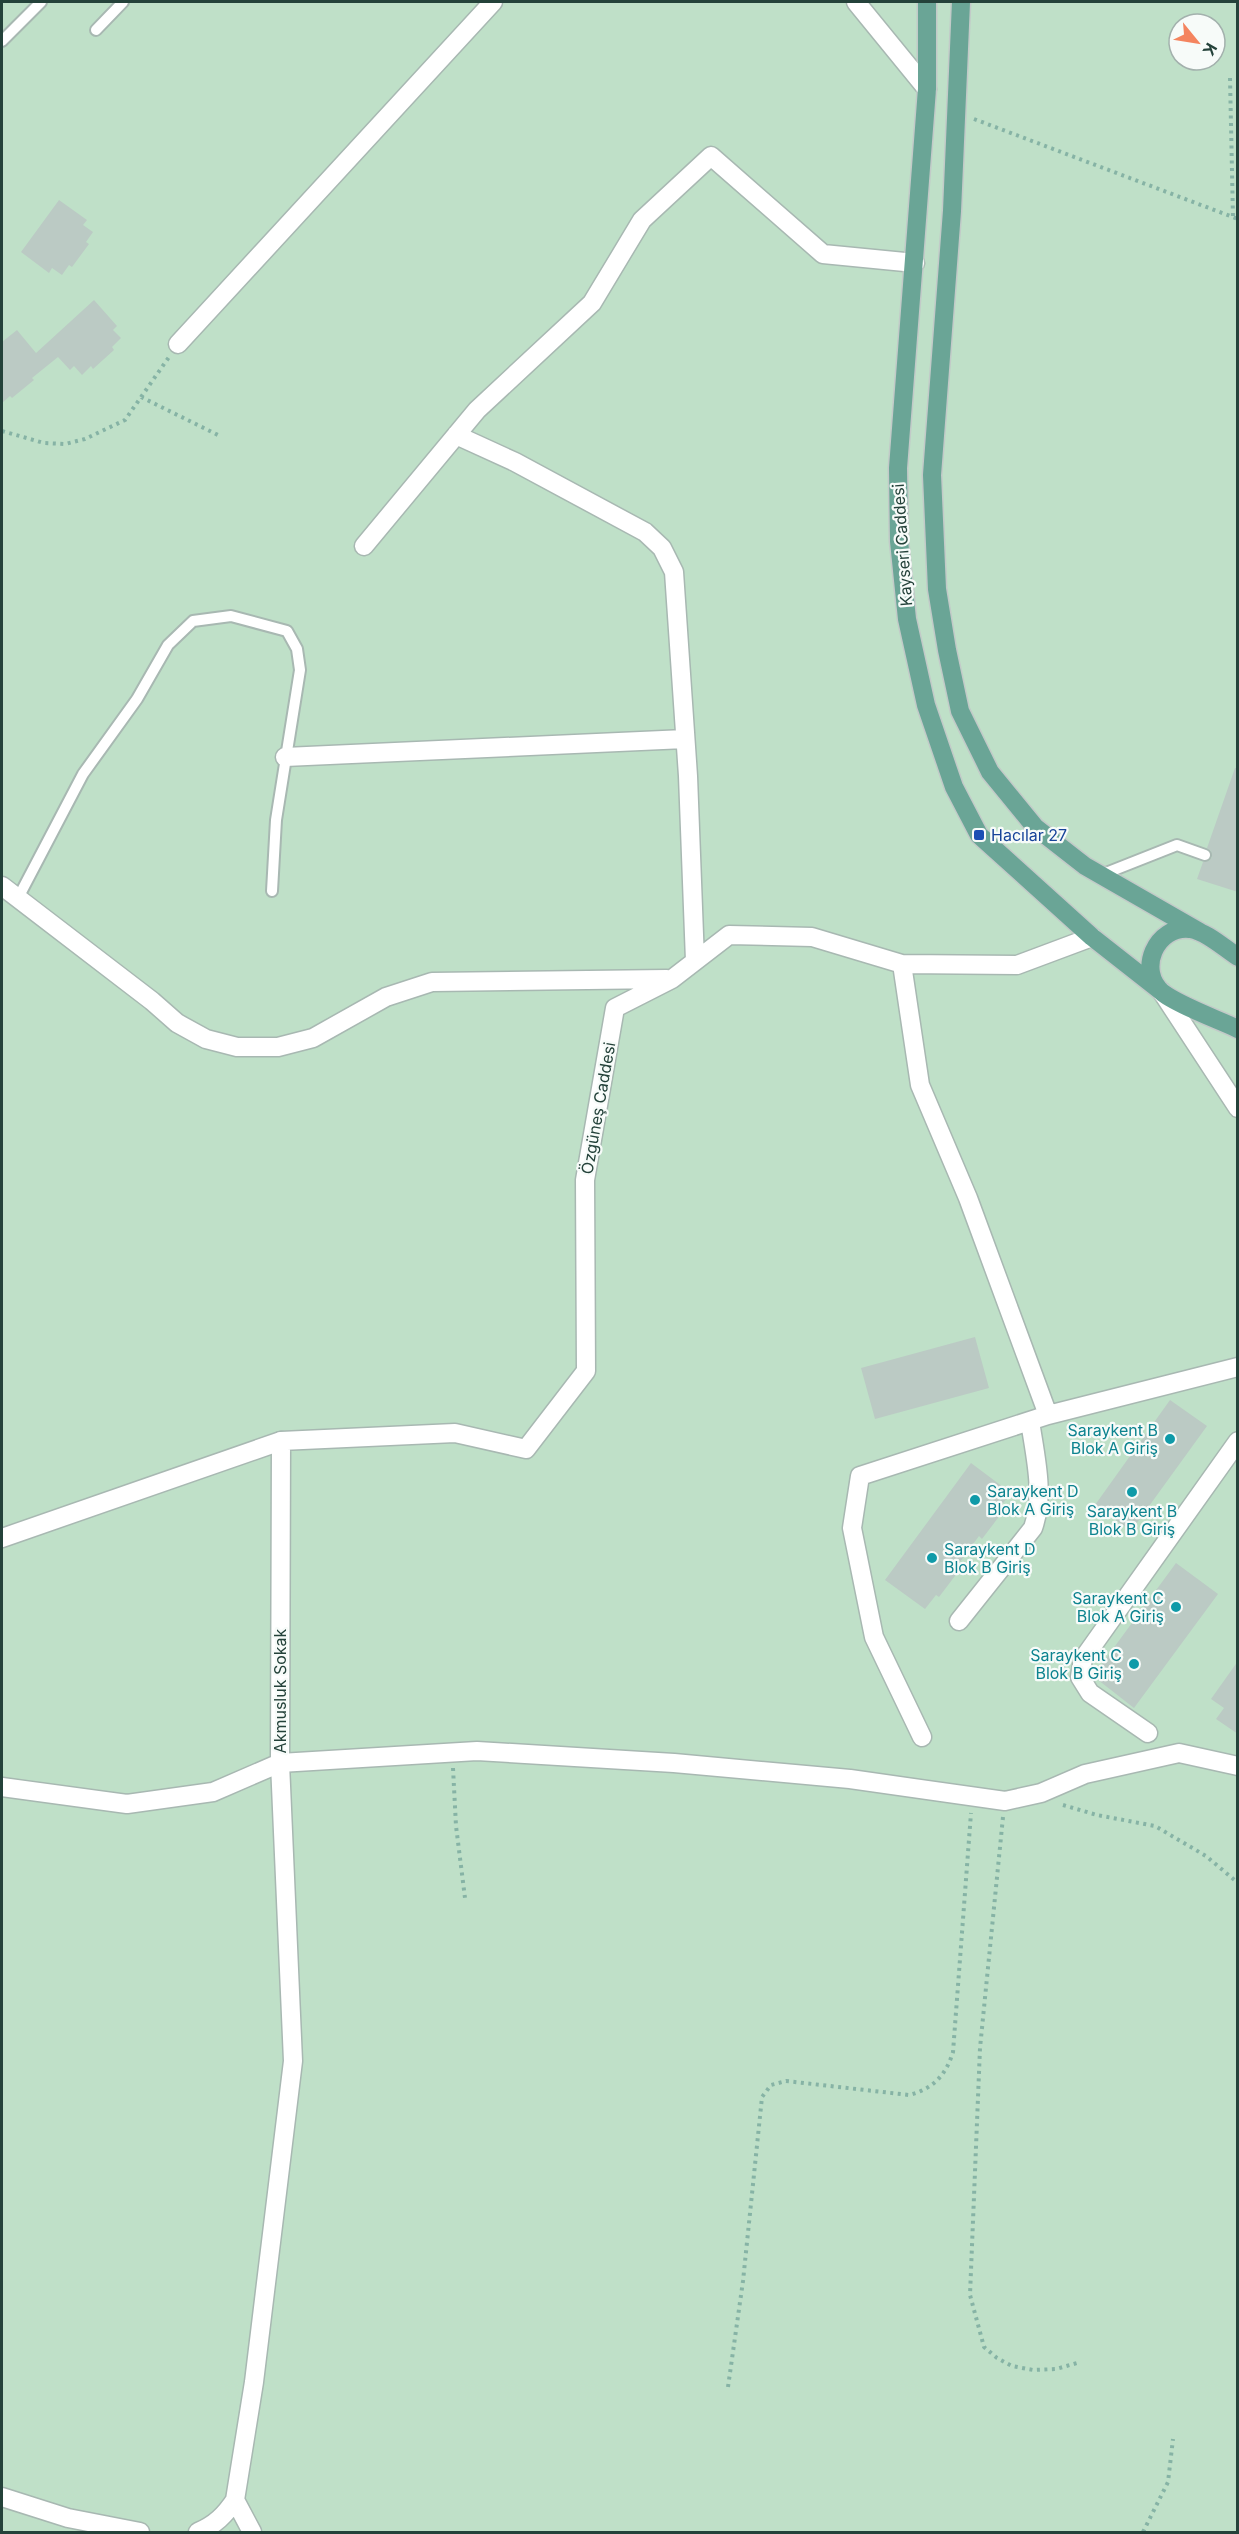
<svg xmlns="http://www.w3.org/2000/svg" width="1239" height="2534" font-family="Inter,sans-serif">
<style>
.green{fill:#bfe0c8;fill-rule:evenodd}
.building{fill:#bbcac4}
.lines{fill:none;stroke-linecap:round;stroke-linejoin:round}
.service-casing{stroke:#a8b8b2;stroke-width:14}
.minor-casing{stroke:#a8b8b2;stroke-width:21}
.tertiary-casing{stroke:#a8b8b2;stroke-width:21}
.primary-casing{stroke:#c2cac8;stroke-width:21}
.path{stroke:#86b3a5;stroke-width:4;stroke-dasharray:3 4.5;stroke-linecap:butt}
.service{stroke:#fff;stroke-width:10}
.minor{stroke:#fff;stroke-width:18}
.tertiary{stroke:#fff;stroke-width:18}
.primary{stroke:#6aa596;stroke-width:18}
.transit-dot{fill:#1a4fb4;stroke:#f7fbf9;stroke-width:2}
.culture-dot{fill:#0f9aa8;stroke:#f7fbf9;stroke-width:2}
.labels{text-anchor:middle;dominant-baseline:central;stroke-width:4.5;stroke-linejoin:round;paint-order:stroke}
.street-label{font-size:16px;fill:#24423a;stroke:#f7fbf9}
.transit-label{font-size:16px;fill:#164399;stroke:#f7fbf9;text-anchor:start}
.culture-label{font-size:16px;fill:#0d838f;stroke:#f7fbf9;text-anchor:end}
</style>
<rect width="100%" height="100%" fill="#e6efeb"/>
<path class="green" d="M2,2H1237V2532H2ZM1179,24H1215V60H1179Z"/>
<path class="building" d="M59,200L87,220L83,225L93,232L86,242L89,244L72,267L69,265L62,275L52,268L49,273L21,252Z
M94,300L117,326L113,330L121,338L112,347L114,350L93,369L91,366L82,375L74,366L70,370L58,357L32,378L34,380L12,398L10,396L2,403V342L17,330L36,353Z
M1235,768H1238V892L1197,879L1203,862L1209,861L1212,857L1211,851L1207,848Z
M975,1337L989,1388L875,1419L861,1368Z
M1170,1400L1207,1426L1131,1531L1095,1505Z
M971,1463L1011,1493L1000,1507L1004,1510L982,1539L979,1536L957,1566L961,1568L939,1597L936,1595L925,1609L885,1580Z
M1176,1563L1218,1594L1134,1708L1093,1676Z
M1238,1661V1734L1216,1719L1224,1708L1211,1699Z"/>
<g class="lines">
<g class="service-casing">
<path id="service" d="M96,30L123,2
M2,41L41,2
M1101,875L1177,845L1205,855
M18,898L83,774L137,699L168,645L193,621L231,616L287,631L297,649L300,670L276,820L272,891"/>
</g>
<g class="minor-casing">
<path id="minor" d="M856,2L927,89
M178,344L493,2
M456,435L515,462L645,532L662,548L674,572L688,776L695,961
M364,546L477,410L592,303L642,220L711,156L823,254L915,263
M285,757L685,739
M2,886L152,1001L177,1023L206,1039L237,1047H278L313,1038L386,997L432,982L667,979
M902,964L920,1085L968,1198L1048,1415L1238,1367
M959,1621L1033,1528C1045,1494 1035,1456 1030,1421
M1148,1733L1090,1693L1080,1677L1083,1659L1238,1441
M922,1737L874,1637L852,1528L860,1476L1048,1415
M2,1787L127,1804L213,1792L280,1763L281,1441L455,1433L526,1449L586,1371L585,1180L615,1008L672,979L729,935L812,937L902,964L1017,965L1092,937
M2,2497L68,2518L140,2532
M235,2500L252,2532
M198,2532C215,2525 225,2515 235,2500L254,2382L293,2061L280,1763L477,1751L674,1763L850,1779L1005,1801L1041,1793L1085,1774L1179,1753L1238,1766"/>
</g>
<g class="tertiary-casing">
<path id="tertiary" d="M1162,992L1238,1108
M2,1538L281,1441"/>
</g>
<g class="primary-casing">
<path id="primary" d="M927,2V89L898,468L899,541L907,619L926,705L954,787L979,835L1092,937L1162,992
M961,2L952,211L932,475L937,589L947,650L960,711L990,772L1035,827L1085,866L1200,932
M1238,957C1224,948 1207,932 1190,929C1156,925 1136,971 1163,993C1180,1006 1217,1019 1238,1029"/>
</g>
<path class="path" d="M1230,78L1233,218
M974,119L1238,219
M141,397L218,435
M2,431L44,443L65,444L85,439L125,420L169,357
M453,1768L456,1826L465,1898
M1063,1805L1097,1815L1155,1826L1206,1856L1238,1883
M1003,1817L980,2048L970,2295L984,2347L997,2358L1012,2366L1033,2370L1056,2369L1077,2363
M728,2387L743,2281L762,2097L771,2085L786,2081L909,2095C933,2089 946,2075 953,2052L971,1813
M1143,2532L1168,2482L1173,2439"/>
<use href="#service" class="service"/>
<use href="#minor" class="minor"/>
<use href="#tertiary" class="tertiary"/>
<use href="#primary" class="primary"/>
</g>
<rect class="transit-dot" x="973" y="829" width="12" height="12" rx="3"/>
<g class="culture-dot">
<circle cx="1170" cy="1439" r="6"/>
<circle cx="1132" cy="1492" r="6"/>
<circle cx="975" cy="1500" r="6"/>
<circle cx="932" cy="1558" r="6"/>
<circle cx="1176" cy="1607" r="6"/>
<circle cx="1134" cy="1664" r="6"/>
</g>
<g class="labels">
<g class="street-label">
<text transform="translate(902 545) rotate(-94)">Kayseri Caddesi</text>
<text transform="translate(598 1108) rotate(-80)">Özgüneş Caddesi</text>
<text transform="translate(280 1691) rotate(-90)">Akmusluk Sokak</text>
</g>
<g class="transit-label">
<text x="991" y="835">Hacılar 27</text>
</g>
<g class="culture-label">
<text x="1158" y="1430">Saraykent B<tspan x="1158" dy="18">Blok A Giriş</tspan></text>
<text x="987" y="1491" text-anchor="start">Saraykent D<tspan x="987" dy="18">Blok A Giriş</tspan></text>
<text x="1132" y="1511" text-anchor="middle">Saraykent B<tspan x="1132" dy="18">Blok B Giriş</tspan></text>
<text x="944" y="1549" text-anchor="start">Saraykent D<tspan x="944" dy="18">Blok B Giriş</tspan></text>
<text x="1164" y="1598">Saraykent C<tspan x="1164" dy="18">Blok A Giriş</tspan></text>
<text x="1122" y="1655">Saraykent C<tspan x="1122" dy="18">Blok B Giriş</tspan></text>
</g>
</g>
<rect width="1239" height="2534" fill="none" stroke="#24423a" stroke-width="6"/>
<g transform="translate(1197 42) rotate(120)"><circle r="28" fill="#f7fbf9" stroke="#a3b1ad" stroke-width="1.5"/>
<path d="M0-4.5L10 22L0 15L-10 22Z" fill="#f4845f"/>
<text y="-9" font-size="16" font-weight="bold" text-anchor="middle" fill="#24423a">K</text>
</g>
</svg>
